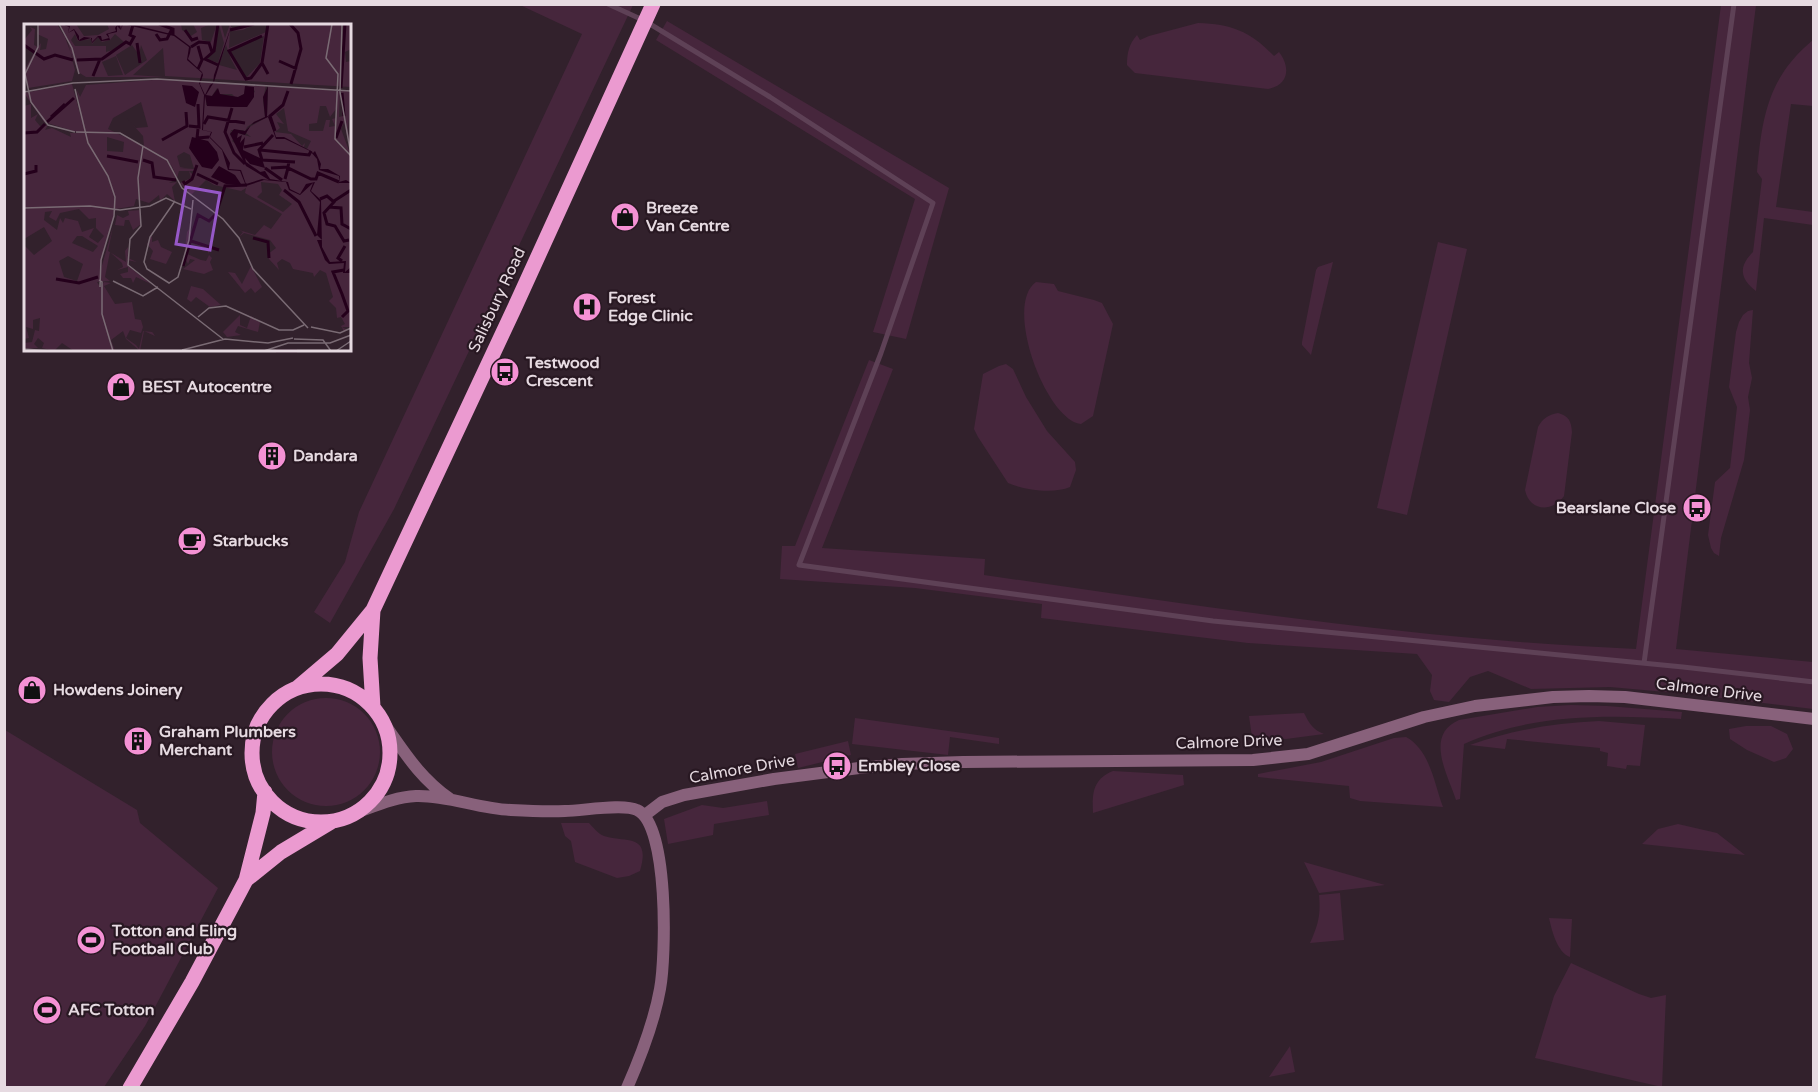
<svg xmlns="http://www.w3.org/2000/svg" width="1818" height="1092" font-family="'Varela Round',sans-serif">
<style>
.green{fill:#46263c}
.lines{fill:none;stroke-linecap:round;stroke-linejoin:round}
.stream{stroke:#5e4156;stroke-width:5}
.tertiary{stroke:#88617b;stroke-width:12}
.primary{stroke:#eb9ad0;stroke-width:15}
.labels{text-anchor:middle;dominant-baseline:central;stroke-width:4.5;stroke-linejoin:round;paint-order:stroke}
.poi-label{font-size:16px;font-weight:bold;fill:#e6dae1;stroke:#281822;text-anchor:start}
.street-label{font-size:16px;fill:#e6dae1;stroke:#281822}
.inset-river{fill:none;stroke:#24001b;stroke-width:3}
.inset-road{fill:none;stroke:#7a6b74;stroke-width:1.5}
.view{fill:#9658c8;fill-opacity:0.15;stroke:#9658c8;stroke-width:3}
.inset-edge{fill:none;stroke:#e6dae1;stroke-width:3}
</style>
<rect width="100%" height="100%" fill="#32212c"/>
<path class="green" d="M520,5H633L394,509L330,623L314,612L345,562L359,512L582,34Z
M1721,5H1756L1676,649L1813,662V709L1688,694L1610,687L1531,689L1488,671L1470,677L1449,702L1434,700L1430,691L1432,675L1417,654L1248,643L1041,618L1042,604L915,588L780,579L782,546H795L869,360L893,369L822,548L985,559L984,575C1200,606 1417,640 1636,649Z
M667,21L949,188L906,339L873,332L915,199L656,40Z
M1198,23C1232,24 1251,32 1274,56L1279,52C1290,66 1290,85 1268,89L1135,73L1127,65C1127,53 1129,44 1137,35L1140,40L1149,36Z
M1813,40V106L1791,104L1776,207L1813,212V225L1764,218L1756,291C1739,278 1739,266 1753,252L1762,179L1757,172C1762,117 1768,77 1813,40Z
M1438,242L1467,249L1407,515L1377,508Z
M1333,262L1311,355L1302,345V342L1316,270L1318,267Z
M1036,282L1054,284L1058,291L1094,300L1102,303L1113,324L1093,416L1081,424C1046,420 1003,305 1036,282Z
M1753,310L1749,363L1752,378L1748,397L1750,410L1744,460L1721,538L1719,556L1714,553L1711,548L1708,535L1715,482L1730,468L1737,407L1729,387L1736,332L1739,322L1743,315L1748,311Z
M1006,364L1013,369L1026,397L1047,431L1075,462L1076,470L1070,487C1054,494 1024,490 1008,483L978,437L974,429L983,374L999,366Z
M1558,413C1569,416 1571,421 1572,432L1564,496C1552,513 1529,511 1525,490L1538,427C1543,418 1548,415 1558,413Z
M272 752a54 54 0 1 1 108 0a54 54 0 1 1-108 0Z
M1571,705L1607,706L1682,712L1681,719C1608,715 1532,713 1464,744L1460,799L1456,800C1448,775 1424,735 1459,720L1537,707Z
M1304,713C1309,723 1313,730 1324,734L1286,739L1252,737L1249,716Z
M855,718L999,738V744L950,737L948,755L852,744Z
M1599,721L1645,725L1640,766L1627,765L1626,769L1607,766L1608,753L1600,751V748L1507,739L1505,749L1470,745C1512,730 1554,723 1599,721Z
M1746,726H1771L1787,734L1793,749L1786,758L1774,762L1747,750L1730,739L1729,729Z
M5,730L137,810L140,823L218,888L145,1026L104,1087H5Z
M1406,737C1430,750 1434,783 1443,807L1360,801L1350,798L1349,786L1258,777V774L1321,762L1394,738Z
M848,741L851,755L798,768L795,754Z
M1113,771L1183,775L1184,785L1093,813C1092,793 1093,779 1113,771Z
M767,801L769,815L714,824L713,835L668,844L664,819L702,805L723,808Z
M561,823H589C593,827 598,834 604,836C627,843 651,833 640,871L629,876L617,878L575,862L571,841L565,836Z
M1678,824L1717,833L1745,855L1642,844L1658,829Z
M1304,862L1385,885L1319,893Z
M1340,893L1344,940L1310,943C1318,925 1321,915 1319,895Z
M1549,918L1572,919L1570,957C1557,952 1552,931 1549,918Z
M1571,963L1639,994L1651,998L1666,995L1662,1087L1535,1058L1554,996Z
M1290,1046L1295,1072L1269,1077Z"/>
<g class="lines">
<path class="stream" d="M608,4L645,21L770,97L933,203L881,353L799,565L1213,621L1683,667L1814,682
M1644,663L1734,4"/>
<path class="tertiary" d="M383,722C405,753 419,777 450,799
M355,813C375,806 395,797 416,796C448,795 479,809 511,810C529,811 547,812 565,811C582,811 623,803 637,810C669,824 666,957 660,989C654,1023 641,1056 627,1088
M645,815L662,802L684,795L774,779L859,768L902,764L963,762L1253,760L1308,754L1424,717L1475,706L1553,697L1589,696L1625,697L1814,719"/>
<path class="primary" d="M252 753a69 69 0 1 1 138 0a69 69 0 1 1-138 0Z
M297,688L337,654L373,610L514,309L653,4
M373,707L370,658L373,610
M246,880L281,852L331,822
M130,1088L192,982L246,880L263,813L265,792"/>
</g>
<defs>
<g id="shop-disc" transform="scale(1.5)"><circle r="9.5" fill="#f491d4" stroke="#281822"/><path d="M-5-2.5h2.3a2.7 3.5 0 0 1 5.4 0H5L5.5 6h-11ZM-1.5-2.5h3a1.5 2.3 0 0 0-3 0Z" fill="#111"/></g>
<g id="hospital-disc" transform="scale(1.5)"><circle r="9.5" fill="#f491d4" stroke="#281822"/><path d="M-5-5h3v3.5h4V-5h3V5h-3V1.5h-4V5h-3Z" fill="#111"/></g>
<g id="bus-disc" transform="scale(1.5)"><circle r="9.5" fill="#f491d4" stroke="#281822"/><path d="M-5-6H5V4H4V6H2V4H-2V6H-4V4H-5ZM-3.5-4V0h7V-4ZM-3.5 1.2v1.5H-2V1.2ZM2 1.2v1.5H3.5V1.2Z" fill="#111"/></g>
<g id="building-disc" transform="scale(1.5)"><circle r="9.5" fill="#f491d4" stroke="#281822"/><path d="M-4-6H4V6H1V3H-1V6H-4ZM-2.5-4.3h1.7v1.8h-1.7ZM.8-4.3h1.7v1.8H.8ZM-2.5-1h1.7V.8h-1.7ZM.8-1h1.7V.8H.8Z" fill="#111"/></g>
<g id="cafe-disc" transform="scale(1.5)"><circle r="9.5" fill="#f491d4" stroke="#281822"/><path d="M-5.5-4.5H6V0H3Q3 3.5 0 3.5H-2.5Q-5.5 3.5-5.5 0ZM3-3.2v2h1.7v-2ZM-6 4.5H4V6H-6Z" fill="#111"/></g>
<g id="stadium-disc" transform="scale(1.5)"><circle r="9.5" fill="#f491d4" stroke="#281822"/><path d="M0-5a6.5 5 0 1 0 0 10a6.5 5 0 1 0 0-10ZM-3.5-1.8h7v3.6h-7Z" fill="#111"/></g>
</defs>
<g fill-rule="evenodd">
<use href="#shop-disc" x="625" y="217"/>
<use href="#hospital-disc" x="587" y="307"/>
<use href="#bus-disc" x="505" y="372"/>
<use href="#shop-disc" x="121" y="387"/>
<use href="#building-disc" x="272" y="456"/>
<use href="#bus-disc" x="1697" y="508"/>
<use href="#cafe-disc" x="192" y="541"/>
<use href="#shop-disc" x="32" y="690"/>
<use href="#building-disc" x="138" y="741"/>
<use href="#bus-disc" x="837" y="766"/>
<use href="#stadium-disc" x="91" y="940"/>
<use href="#stadium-disc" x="47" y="1010"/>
</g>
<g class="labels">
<g class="poi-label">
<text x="646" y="208">Breeze<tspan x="646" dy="18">Van Centre</tspan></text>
<text x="608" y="298">Forest<tspan x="608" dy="18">Edge Clinic</tspan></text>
<text x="526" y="363">Testwood<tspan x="526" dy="18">Crescent</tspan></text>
<text x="142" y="387">BEST Autocentre</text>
<text x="293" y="456">Dandara</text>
<text x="1676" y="508" text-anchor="end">Bearslane Close</text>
<text x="213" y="541">Starbucks</text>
<text x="53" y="690">Howdens Joinery</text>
<text x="159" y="732">Graham Plumbers<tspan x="159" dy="18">Merchant</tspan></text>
<text x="858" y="766">Embley Close</text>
<text x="112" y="931">Totton and Eling<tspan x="112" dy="18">Football Club</tspan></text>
<text x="68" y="1010">AFC Totton</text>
</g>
<g class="street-label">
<text transform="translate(497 300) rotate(-65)">Salisbury Road</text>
<text transform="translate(1709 690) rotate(7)">Calmore Drive</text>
<text transform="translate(1229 742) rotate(-2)">Calmore Drive</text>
<text transform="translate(742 769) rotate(-10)">Calmore Drive</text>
</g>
</g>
<g transform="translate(24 24)">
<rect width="327" height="327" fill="#32212c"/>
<path d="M15,0H33L44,18L51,46L48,57L4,64L0,47L11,27L0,23V16L8,6L6,3L11,5L10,21L14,23L17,19L16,26L22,25L24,15L13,10ZM36,0H52L60,12L74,11L85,5L83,0H157L158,6L167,12L173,8L169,0H187L177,4L178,16L187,18L193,0H197L201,14L206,0L208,4L217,5L231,0L219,6L206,7L205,24L242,8L244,0H317V52L319,0H327V25L321,28L322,38L327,37V63L141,52L139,24L109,51L140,53H62L54,48ZM195,1L200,19L194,39L183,35L190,28ZM51,10L54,17L67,15L68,20L74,13L78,18L86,16L91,10L100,18L96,24L82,28V22H51L47,16ZM240,12L236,39L222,54L206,27ZM108,21L115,31L117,21L123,36L101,51L92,31ZM202,21L207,35L213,46L195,41ZM92,32L99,51L84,52L78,38ZM142,55L242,61L239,76L241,93L230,98L223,103L221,108L219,106H207L206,110L210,114L208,117L213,121L207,107L227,113L222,109L224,104L243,93L244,62L316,67L315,93L319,92L317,67H327L324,106L327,129L320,98L317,105L327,132V303H318L323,306L320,307L317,302L321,300L317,293L313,294L312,284L305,277L309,273L302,249L296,246L290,253L289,249L269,245L266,239L258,235L253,239L255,246L245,235L244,230L252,224L246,216L220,209L215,213L219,208L215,206L231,211L240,201L247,205L258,190L221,169L222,164L217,167L190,161L182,156L167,171L156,159L167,154L165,147L169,151L171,147H155L153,154L147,140L152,155L145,159L153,158L148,163L151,177L143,170L136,177L135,171L125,179L112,175L110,182L92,185L78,234L77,245L89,203L84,227L102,238L101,227L104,223V234L113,238L103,236L104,242L127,260L112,253L109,259L107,254H99L96,250L104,248V243L93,246L99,243L98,239L86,228L81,253L86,257L73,258L76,263L80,258L87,259L80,262L91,280L108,278L111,295L117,296L119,303L117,309L106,306L102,314L112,321L115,325L119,307L128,308L129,309L131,312L120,307L116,327L102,315L99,307L87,316L91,327H50L38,319L30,327L18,324L20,319L14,314L10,320L14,324L0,325V319L8,318L11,306L15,307L16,294L9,296V305L2,303L5,314L0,315V221L10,231L28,217L20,203L0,215V82L7,80V94L14,90L11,96L16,102L24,101L21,106L28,104L47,113L46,109H56L20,98L0,69L48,60L58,97L53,66L56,73L62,61ZM222,61L231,67L223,83L182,81L183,72H188L193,64L195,70H208L212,74L220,70ZM117,78L124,103L112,104L103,94L119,112L120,122L84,105L89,94ZM296,82H302L306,93L312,85V94L308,95L311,102L305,103L306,96H302L299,107H285V100L293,99ZM260,84L264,107L287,117L283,125L276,122L280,123L281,119L278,122L267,110L251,108L256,104L253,98L260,100L252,90ZM83,113L100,118L99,128L83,127ZM160,128L166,131L170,145L155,144L161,143H156L153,132ZM237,158L254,160L258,166L255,171L268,180L259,188L233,173L238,168ZM55,185L65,195L72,194V204L80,212L74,219L65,213L70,204L58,208L54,197L41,194L39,199L36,194L33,206L20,196L21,188L28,187L25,193L32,197L36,189ZM53,212H58L74,222L69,228L48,219ZM44,232L59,240L53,257L40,253L35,237ZM116,186V201L109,206L105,196H101L100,202L91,201L93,191L99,194L105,191L104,187ZM175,191L180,195L174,193L167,217L193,225L183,224L185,227V230L183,225L167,218L163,230L177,236L182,237L185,231L188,234L186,238L189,246L180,250L159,245L171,236L166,235L164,240L162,236L159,241L163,208L165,205L168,210ZM128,208V218L134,216L137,223L148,228L142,240L126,235L129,227L123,220ZM227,242L238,263L231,269L227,264L221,269L204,248L211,249L218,260ZM167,262L179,265L197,281L186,283L172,273L167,278L163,275ZM216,291V301L223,304L227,292L236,298L234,308L214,302L211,308L217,311L203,313L199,308Z" fill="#46263c" fill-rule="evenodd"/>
<path d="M38,0L46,2L44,9L50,5L55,12V16L60,13L68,14V18L74,12H77L78,16L85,14L82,10L92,7L91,4L93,1H96L97,6L98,0L111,1L151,11L167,23L166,29L164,35L178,48L179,51L176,60L181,71L186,61L189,59L190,51L208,0L190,58L182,71L188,72L194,64L196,70L214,73L220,70L221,62L230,63V73L223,83H209L183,82L181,72L179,106L188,108L186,113L198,125L206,139L205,145L217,146L222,160L238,155L245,156L222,142L206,110L210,105L221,107L230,98L241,93L239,73L244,62L243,92L246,93L252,113H260L287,127L289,129L291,127L297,140L296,145H304L316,152L315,158L322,156L327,159H315V152L295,146L293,135L286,127L261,115H252L244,93L227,101L221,111L214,109L213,114L218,111L216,119L221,113L219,126L238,135L241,144L226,140L221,134L222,138L242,152L236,148L241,147L246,155L264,158L266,165L276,170L282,160L291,158L287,167L297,176L298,223L306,238L322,237L321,248L327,243V249H319L320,239L305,240L301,236L293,216H298L293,211L296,178L286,167L289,159L276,171L265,166L262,158L240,156L222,162L216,147L204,146L198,126L185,113L187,108L178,106L180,71L175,59L178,49L163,36L165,23L150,12L99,0L97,6L93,2V8L84,10L86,16L77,17L74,13L68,19L67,14L56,17L54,16L50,6L44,9L45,3ZM158,61L168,62L175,68L171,83L162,79ZM168,113L184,117L193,128L195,136L188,145L178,143L165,124ZM195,142L211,151L217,160H202L187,153Z" fill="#24001b"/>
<path class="inset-river" d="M135,0L149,5V11M266,0L274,9L277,25L267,60M161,6L168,16L174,14M206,6L230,0M132,10L136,16L143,15L148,5M238,12L205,27L222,55L227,54L238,39L244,50M113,19L116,39M0,21L20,35L31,31L49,36M174,22L178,36L174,45M167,23L175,18L185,19L188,28M53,36L78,35L102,18L106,20L110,13L106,11L109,1M255,37L273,45M238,39L244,0M194,41L181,35L190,27L194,0M69,52L76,35M317,64L321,0M318,69L320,92M208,84L201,108L210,129L221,140M27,93L41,80M23,98L50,74M180,100L184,93L221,99M165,102L175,103L174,80M174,105L173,114L185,113M251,107L246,92L259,81L264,67M0,109L13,108L21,100M249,111L235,126L238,136L271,138M312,114L318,97M138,116L163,102L162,88M220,123L239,119M236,126L285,131L287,127M83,132L114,138M119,136L128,139L130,153L152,156M241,144L258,156M247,144L264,143L265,137M0,150L12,147V141M173,150L194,160M261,155L264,144L287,155H292L294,149L315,158M159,157L161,160L168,155L173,141M260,166L275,178L292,212M296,175L303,172L310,178L300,189L303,200L311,202L320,217L325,216M310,177L327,166M305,183L317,184L318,200L327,205M193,187L201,162L223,161M229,214L244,218L245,234M167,217L195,226M318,237L314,234L321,222M159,242L174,191L185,197L191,191M32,255L55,259L74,253M318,270L309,248L320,246M318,270L324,287L318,293M252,327H273"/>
<path class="inset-road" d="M14,0V23L1,50L7,78L24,101L51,108M35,0L48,24L55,50M308,0L302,34L314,50L311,115L327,132M318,0L316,68L327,131M51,65L64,119L84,152L91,173L90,192L77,236L76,263M0,68L49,59L133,55L327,67M52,108L96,109L143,136L158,164L199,195L215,214L229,245L284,304M119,122L114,154L117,202L106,215L104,241L199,315M151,177L126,213L120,238L123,245L145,259L154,253L165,216L169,176M0,184L66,182L96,186L126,182L142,174L167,185M75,256L78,258V290L89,327M89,257L119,272L134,263M174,293L185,284L202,282L255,306H269L280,301M287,303L316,309L327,304M270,315L299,316L307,327M0,325L27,327M158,326L201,315L244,319L269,314M240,327L264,319H306L327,311M312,327L327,317"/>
<path class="view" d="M162,163L196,169L186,226L152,220Z"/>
<rect width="327" height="327" class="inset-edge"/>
</g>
<rect width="1818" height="1092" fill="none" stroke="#e6dae1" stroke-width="12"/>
</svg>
